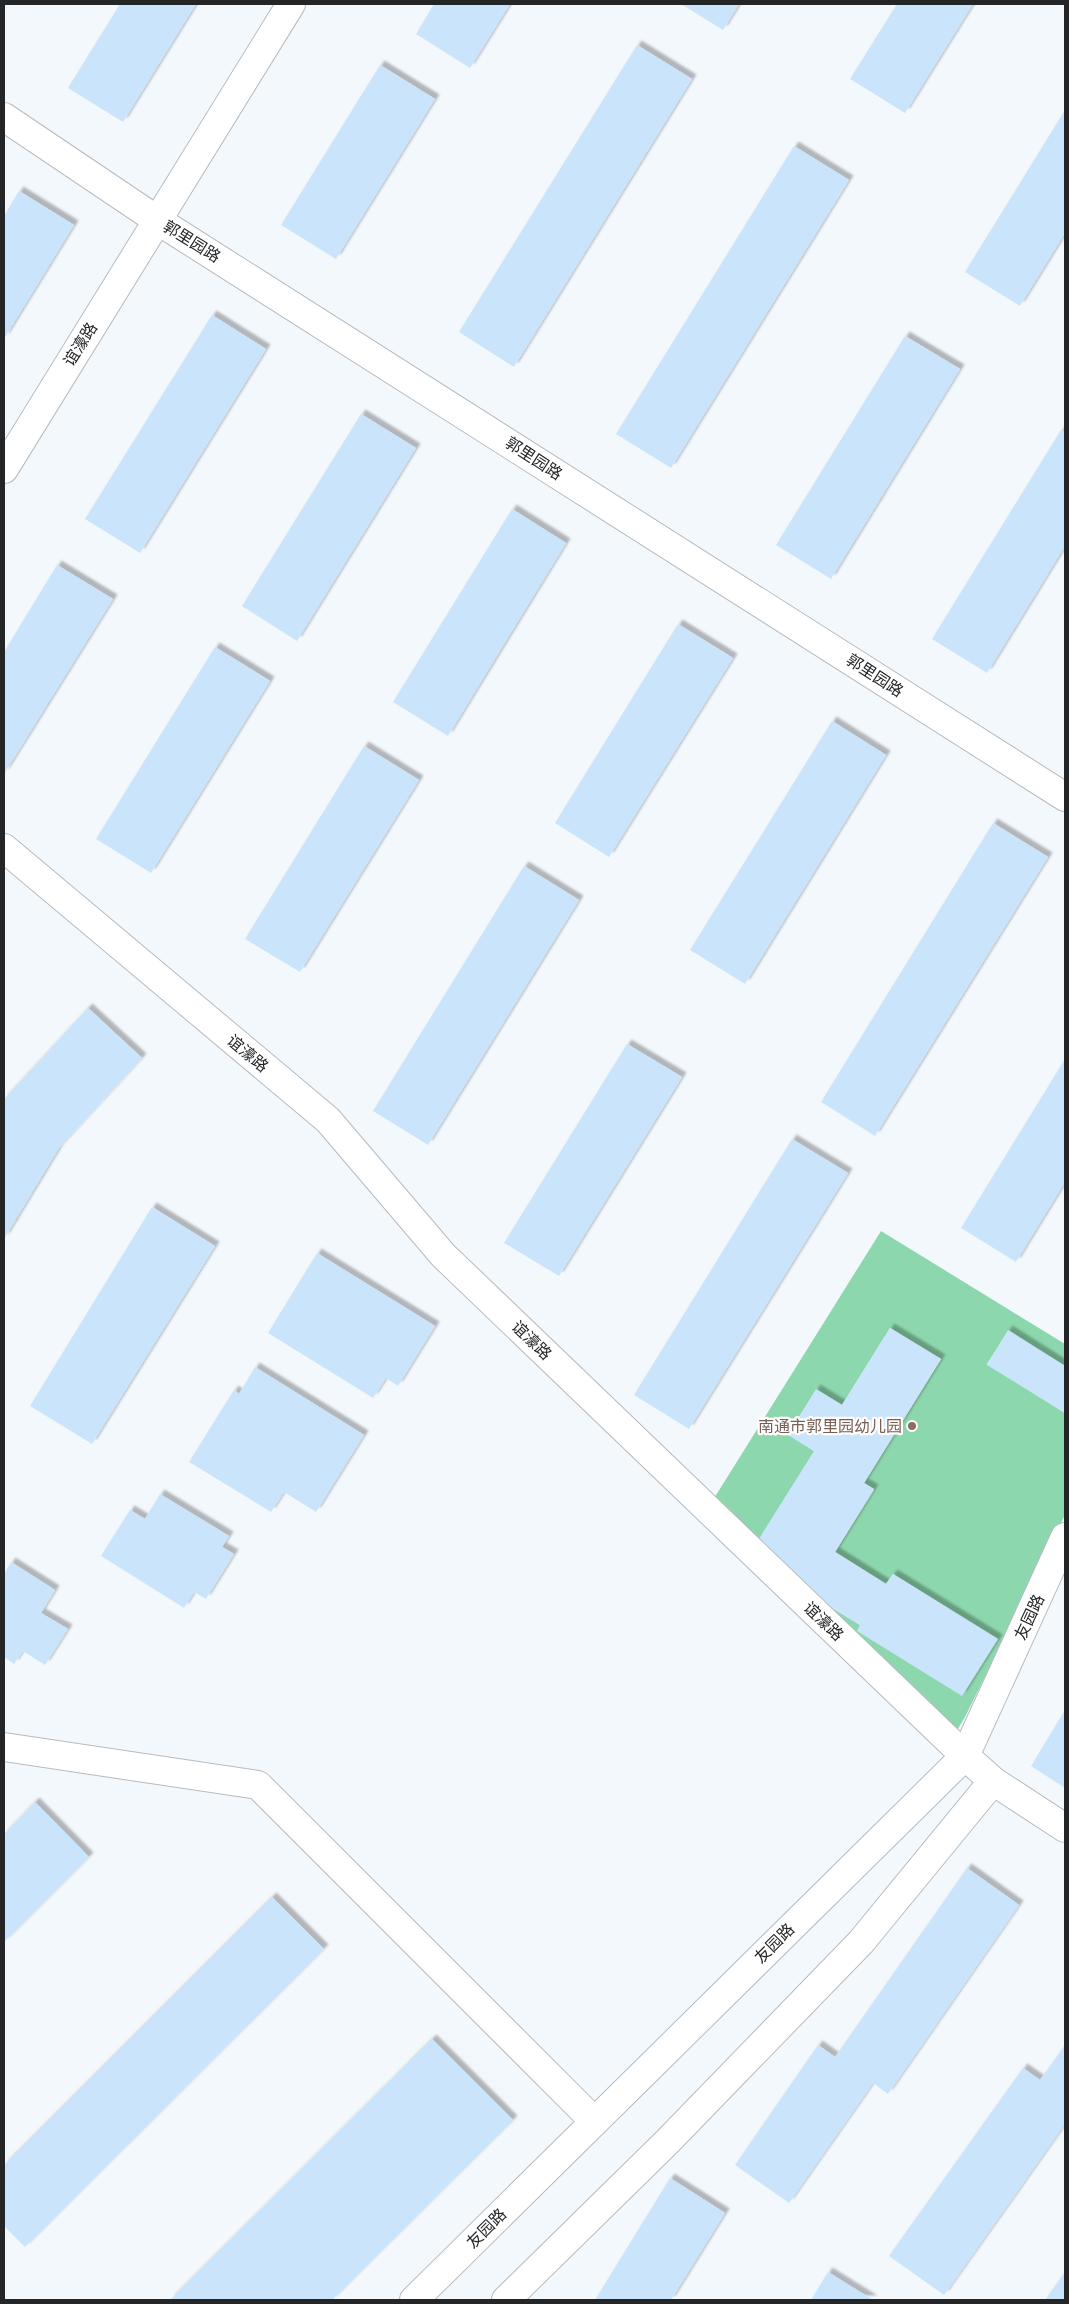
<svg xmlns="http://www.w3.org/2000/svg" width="1069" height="2304" font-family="'IBM Plex Sans','Noto Sans SC',sans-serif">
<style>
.green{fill:#8dd7ae;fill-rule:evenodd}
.building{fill:#cae5fb;filter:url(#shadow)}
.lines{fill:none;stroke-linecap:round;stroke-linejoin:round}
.minor-casing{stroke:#b6bbbf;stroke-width:30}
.minor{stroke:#fff;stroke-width:28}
.education-dot{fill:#8d6e63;stroke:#fff;stroke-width:2}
.labels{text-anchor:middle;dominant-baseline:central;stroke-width:4.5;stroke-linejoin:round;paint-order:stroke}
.street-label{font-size:16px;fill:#232527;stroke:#fff}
.education-label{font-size:16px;fill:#785e54;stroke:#fff;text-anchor:end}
</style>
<defs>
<filter id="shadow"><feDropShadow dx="4.5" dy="-4.5" stdDeviation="1" flood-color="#0004"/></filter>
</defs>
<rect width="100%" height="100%" fill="#f3f8fd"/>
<path class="green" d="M881,1231L1065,1344V1366L1008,1331L987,1364L1065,1413V1515L965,1717L946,1749L708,1508ZM890,1328L941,1359L864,1483L874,1490L835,1552L886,1584L893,1574L997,1639L860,1625L796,1586L814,1451L788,1434L816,1390L842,1405Z"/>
<path class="building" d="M120,4H196L123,122L68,88Z
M434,4H510L470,68L416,34Z
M681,4H739L723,30Z
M897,4H973L905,113L850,79Z
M637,45L692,79L514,367L459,332Z
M380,65L435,99L336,259L281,225Z
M1065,110V233L1020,306L965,272Z
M794,146L849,180L671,468L616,434Z
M19,191L74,225L4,339V216Z
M212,315L266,349L140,553L85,519Z
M905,336L960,369L831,579L776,545Z
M361,414L416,448L297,641L242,606Z
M1061,430L1065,432V546L987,673L932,639Z
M512,509L566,543L448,736L393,702Z
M57,565L113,599L4,774V652Z
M678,624L733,658L609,857L555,823Z
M215,647L270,681L151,873L96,839Z
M832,721L886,755L745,984L690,950Z
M364,746L419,780L300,972L245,939Z
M993,823L1048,857L875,1136L821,1102Z
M524,866L579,900L428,1145L373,1111Z
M88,1008L142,1058L59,1148L4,1239V1099Z
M627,1044L682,1077L559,1276L504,1243Z
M1065,1059V1182L1016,1262L961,1228Z
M792,1139L848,1173L689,1429L634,1395Z
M152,1207L215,1246L92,1444L30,1406Z
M317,1253L435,1326L398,1386L386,1378L373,1398L268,1333Z
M890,1328L941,1359L864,1483L874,1489L835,1552L886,1584L893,1574L998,1639L962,1696L857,1631L860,1625L796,1586L755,1545L814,1451L788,1435L816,1389L842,1405Z
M1008,1330L1065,1366V1413L987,1365Z
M255,1367L364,1435L316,1512L284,1492L271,1512L189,1462L234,1390L239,1394Z
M160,1494L229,1536L222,1547L234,1554L206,1599L194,1592L184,1608L101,1556L130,1510L145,1519Z
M11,1562L55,1590L41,1613L68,1629L45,1665L23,1651L14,1664L4,1657V1574Z
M1065,1710V1788L1031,1766Z
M35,1802L89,1857L4,1942V1834Z
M967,1868L1019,1905L888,2094L873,2083L789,2203L735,2165L818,2045L835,2057Z
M272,1897L324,1949L25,2247L4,2226V2165Z
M432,2039L513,2120L332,2300H170Z
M1065,2045V2124L944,2295L889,2256L1023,2068L1040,2080Z
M670,2178L725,2213L671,2300H595Z
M828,2272L873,2300H811Z
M1065,2272V2300H1045Z"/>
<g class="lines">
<g class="minor-casing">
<path id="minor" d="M4,117L157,220L1065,797
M4,469L291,4
M4,848L328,1120L443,1255L965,1756L993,1781L1065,1828
M4,1747L258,1785L594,2121
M414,2300L965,1756L1065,1537
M506,2300L668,2141L861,1942L993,1781"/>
</g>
<use href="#minor" class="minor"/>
</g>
<circle class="education-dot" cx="912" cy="1426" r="5"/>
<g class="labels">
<g class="street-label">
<text transform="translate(192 241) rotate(32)">郭里园路</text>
<text transform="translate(80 344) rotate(-58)">谊濠路</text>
<text transform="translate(534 458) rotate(33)">郭里园路</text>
<text transform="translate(875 675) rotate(33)">郭里园路</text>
<text transform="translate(248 1053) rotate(40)">谊濠路</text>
<text transform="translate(532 1340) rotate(44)">谊濠路</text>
<text transform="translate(1029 1617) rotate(-65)">友园路</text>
<text transform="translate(824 1621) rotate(44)">谊濠路</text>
<text transform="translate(774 1943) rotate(-45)">友园路</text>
<text transform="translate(486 2228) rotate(-45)">友园路</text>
</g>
<g class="education-label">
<text x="902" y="1426">南通市郭里园幼儿园</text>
</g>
</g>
<rect width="1069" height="2304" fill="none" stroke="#232527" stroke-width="10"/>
</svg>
